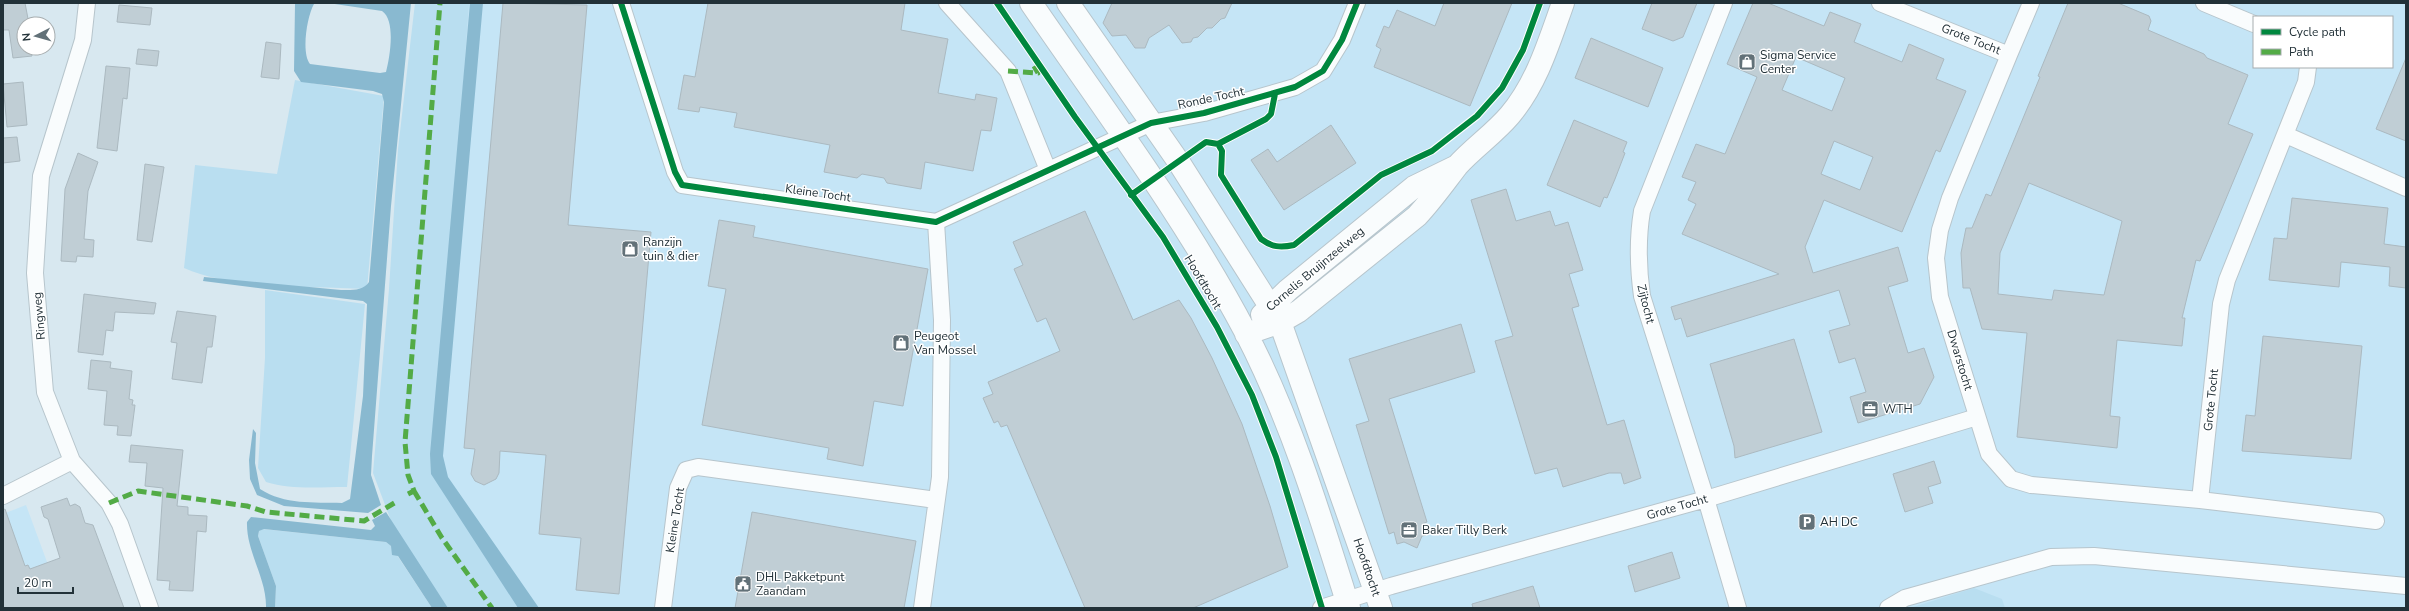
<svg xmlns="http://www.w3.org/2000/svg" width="2409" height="611" font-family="'Nunito Sans',sans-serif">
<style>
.built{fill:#c5e5f6;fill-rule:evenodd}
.green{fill:#b9def0}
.water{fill:#89b9d0}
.building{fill:#c0ced5;stroke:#abb9c0;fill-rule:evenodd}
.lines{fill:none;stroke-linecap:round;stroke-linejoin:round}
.minor-casing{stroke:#b7c5cc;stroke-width:18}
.secondary-casing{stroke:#b7c5cc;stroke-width:24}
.minor{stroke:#f9fcfd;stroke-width:16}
.secondary{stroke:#f9fcfd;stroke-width:22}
.quiet{stroke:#53ab46;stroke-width:5;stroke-dasharray:10 5;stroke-linecap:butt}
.cycleway-casing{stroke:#fff;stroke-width:8}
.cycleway{stroke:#00873e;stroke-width:6}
.labels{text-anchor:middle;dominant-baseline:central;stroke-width:3;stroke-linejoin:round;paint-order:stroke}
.street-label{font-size:12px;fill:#223138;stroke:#fff}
.poi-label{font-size:12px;fill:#223138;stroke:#fff;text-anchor:start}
</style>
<rect width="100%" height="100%" fill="#d8e8f0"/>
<path class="built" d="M457,3H2406V608H507L434,472ZM2254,17H2392V67H2254Z
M26,505L64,608H3V514Z"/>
<path class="green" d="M415,3H469L436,466L525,608H448L393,526L373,473L389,289L398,149Z
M295,80L384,96L367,289C311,286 234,290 184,268L195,165L277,174Z
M265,290L365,304L347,487C320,487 291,490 266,482L258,468L265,358Z
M263,529L386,542L391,546L432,608H275L276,586L258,536L259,531Z
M1974,588L2002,599L2005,608H1910Z"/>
<path class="water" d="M291,3H319L314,4C307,16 301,53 310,64L380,73L386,72C390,57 396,20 382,11L328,3H411L391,206L372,456L371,475L381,505L368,513L284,506L257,495L250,479L249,460L253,429L256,433L255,463L260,489C285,505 313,502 342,503L350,499L363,396L367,304L363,301L203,281L204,277L341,290C352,290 363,291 369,282L384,102L382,94L373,91L301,82L294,71L295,4Z
M470,3H483L443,456L448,477L539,608H518L431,474L430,454Z
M386,512L448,608H432L398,556L392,555L391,546L386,542L264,529L259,531L258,536L276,586L275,608H266C267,578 246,552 247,522L251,517L371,530L375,526L372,520Z"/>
<path class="building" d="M3,3H25L29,24H24V48H31L32,56L13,58L9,30H3Z
M503,3L587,5L568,225L651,232L619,594L576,590L581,538L539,534L546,455L500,451L499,473L496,479L484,485L475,481L471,474L475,449L464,448Z
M708,3H905L901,30L948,39L938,93L975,100L976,94L997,98L991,131L981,130L973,171L925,162L921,189L887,183L884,178L862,174L857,178L824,172L830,145L734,127L737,113L700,107L699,112L678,109L684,75L695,77Z
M1112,3H1232L1225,18L1221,19L1212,28H1207L1198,37L1193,38L1191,42L1182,43L1169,25L1149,38L1145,48H1135L1126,35L1112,36L1103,23Z
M1444,3H1512L1470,106L1374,67L1381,49L1376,46L1384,26L1389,28L1397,10L1435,26Z
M1652,3H1697L1683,37L1673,41L1642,29Z
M1753,3H1768L1824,26L1830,12L1861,24L1854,42L1902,62L1909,44L1944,59L1936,79L1966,91L1940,152L1936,150L1902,232L1824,200L1805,247L1813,273L1898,247L1908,281L1888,287L1908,353L1924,348L1934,377L1920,404L1858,423L1850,397L1866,392L1855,358L1839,363L1829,331L1850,325L1839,290L1687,337L1681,318L1675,320L1671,307L1779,274L1682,234L1696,204L1688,200L1696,182L1682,177L1696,144L1725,154L1757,77L1727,64ZM1796,57L1845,78L1832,111L1782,90ZM1834,141L1873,157L1860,190L1821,174Z
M2068,3H2118L2149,16L2151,21L2148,30L2204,54L2207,58L2248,75L2228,124L2253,134L2200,261L2196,260L2182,318H2185L2182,346L2117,340L2110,416L2120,417L2117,448L2017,437L2027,333L1982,329L1970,288H1963L1961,253L1966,228H1972L1986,194L1991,196L2040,77L2038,76ZM2029,183L2122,221L2104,295L2054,290L2052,300L1998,294L2000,253Z
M119,5L152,8L150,25L117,22Z
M1591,38L1663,68L1648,107L1575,78Z
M266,42L281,44L279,79L261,77Z
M138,49L159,51L157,66L136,64Z
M2406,58V141L2376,129Z
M106,66L130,68L127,99L123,98L117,151L97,148Z
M23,82L27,125L7,127L3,84Z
M1574,120L1627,142L1623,152L1625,153L1615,179L1607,198L1604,197L1600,207L1547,185Z
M1331,125L1356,163L1284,210L1251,160L1268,149L1277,162Z
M17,137L20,161L3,163V138Z
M78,153L98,162L88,191L84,239L94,240L93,257L77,256L76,262L61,261L65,189Z
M145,164L164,167L152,242L137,240Z
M1506,189L1516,221L1550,211L1555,226L1568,222L1583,270L1569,274L1579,306L1572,308L1607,425L1624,420L1641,478L1624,484L1621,473H1609L1563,487L1557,468L1535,474L1495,341L1513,336L1471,200Z
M2292,198L2388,208L2384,244L2406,247V288L2389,286L2390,267L2341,262L2339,287L2269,280L2274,238L2287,239Z
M1085,211L1133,320L1179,300L1191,318L1212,358L1242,424L1270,506L1288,567L1193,608H1085L1007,425L1001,427L998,421L994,423L983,398L993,394L988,382L1060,351L1046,318L1037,322L1014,269L1023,265L1013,242Z
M719,220L755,226L753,237L928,269L903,406L874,401L863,466L827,459L829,448L702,425L726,289L708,286Z
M84,294L156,303L154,314L115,312L113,331L106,330L103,355L78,352Z
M177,311L216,316L212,347H207L202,383L172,379L177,343L171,342Z
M1461,324L1475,372L1389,399L1427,522L1422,524L1426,535L1422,536L1417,548L1404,542L1397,544L1394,532L1389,534L1356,425L1369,421L1349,359Z
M2263,336L2362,346L2351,459L2242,451L2246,415L2255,416Z
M1794,339L1822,432L1735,458L1734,446L1710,364Z
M91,360L111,362L110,368L132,371L129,399L133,400L132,405H135L131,436L117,435L118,426L104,425L107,391L88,389Z
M131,445L183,450L177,506L188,507V515L207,516L206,532L197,531L193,591L169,590L170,581L157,580L163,488L145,486L147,463L129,462Z
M1934,461L1941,483L1928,487L1933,503L1905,512L1893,474Z
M67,498L70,506L75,504L80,507L85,523L93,525L124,608H3V510L5,509L25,566L28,565L30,569L60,558L48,519L44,517L41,507Z
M752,512L916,541L904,608H735Z
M1672,552L1680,578L1635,592L1628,566Z
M1533,586L1540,608H1473L1472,604Z"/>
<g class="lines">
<g class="minor-casing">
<path id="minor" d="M87,3L83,40L41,176L35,273L45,392L72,461L109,503L120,524L150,608
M621,3L675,172L682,185L936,222L1151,123L1204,113L1295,87L1323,71L1342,40L1357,3
M947,3L1008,71L1048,170
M1724,3L1642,211C1637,241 1638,267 1642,296L1706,499L1738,608
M1880,3L2009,55L2031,3
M2204,3L2254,24
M2009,55L1950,198L1940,230L1936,258L1940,297L1989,454L2011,479L2031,485L2200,500
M2308,67L2306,82L2227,280L2221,304L2200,500L2376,521
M2286,135L2406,188
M3,496L72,461
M663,608L678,488L686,470L698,467L936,500
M922,608L940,477L942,320L936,222
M1321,608L1391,586L1706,499L1977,417
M1888,608L1905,598L2051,557L2094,556L2406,586"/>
</g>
<g class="secondary-casing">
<path id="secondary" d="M1031,3C1105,111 1185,217 1246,333C1291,420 1320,515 1349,608
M1068,3L1178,161L1280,322L1381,608
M1262,315L1288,290L1414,187L1455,167
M1246,334L1280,322L1299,311L1417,216C1432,200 1444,183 1457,166C1473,148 1494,134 1510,115C1537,83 1549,42 1563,3"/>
</g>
<use href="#minor" class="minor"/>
<use href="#secondary" class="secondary"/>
<path class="quiet" d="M1008,71L1038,73L1034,66
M414,491L442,538L492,608
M408,494L414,491L408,475L405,442L440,3
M109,503L138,491L247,506L266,512L364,521L396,502"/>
<g class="cycleway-casing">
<path id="cycleway" d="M621,3L675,172L682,185L936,222L1151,123L1204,113L1295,87L1323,71L1342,40L1357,3
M997,3L1075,117L1163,237L1217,327L1252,395L1276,457L1322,608
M1218,144L1266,119L1271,114L1275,94
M1131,195L1206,142L1218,144L1222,151L1221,175L1261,239C1272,247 1280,248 1294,245L1381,175L1432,151L1477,116L1502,88L1523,50L1540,3"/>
</g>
<use href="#cycleway" class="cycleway"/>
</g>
<defs>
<g id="shop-square" transform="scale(0.9)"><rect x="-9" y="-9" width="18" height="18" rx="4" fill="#627178" stroke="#fff"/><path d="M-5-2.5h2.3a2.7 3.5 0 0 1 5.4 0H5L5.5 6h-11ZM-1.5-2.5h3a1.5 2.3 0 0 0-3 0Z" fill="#fff"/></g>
<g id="office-square" transform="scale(0.9)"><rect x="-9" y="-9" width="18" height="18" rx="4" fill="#627178" stroke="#fff"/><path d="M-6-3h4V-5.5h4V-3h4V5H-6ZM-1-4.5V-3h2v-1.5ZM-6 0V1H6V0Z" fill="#fff"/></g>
<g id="parking-square" transform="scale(0.9)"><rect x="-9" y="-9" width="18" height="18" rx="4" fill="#627178" stroke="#fff"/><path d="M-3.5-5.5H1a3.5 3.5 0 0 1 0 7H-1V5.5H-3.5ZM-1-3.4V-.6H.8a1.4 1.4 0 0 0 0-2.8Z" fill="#fff"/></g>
<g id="civic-square" transform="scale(0.9)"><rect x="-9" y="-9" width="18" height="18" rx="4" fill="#627178" stroke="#fff"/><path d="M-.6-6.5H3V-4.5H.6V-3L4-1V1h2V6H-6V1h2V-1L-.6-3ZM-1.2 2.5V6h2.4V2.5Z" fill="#fff"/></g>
</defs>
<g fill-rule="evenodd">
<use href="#shop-square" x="1747" y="62"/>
<use href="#shop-square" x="630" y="249"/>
<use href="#shop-square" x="901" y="343"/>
<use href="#office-square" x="1870" y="409"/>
<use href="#parking-square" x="1807" y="522"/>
<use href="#office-square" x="1409" y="530"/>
<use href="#civic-square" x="743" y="584"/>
</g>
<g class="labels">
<g class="street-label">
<text transform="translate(1971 39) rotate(22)">Grote Tocht</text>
<text transform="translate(1211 98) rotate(-12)">Ronde Tocht</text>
<text transform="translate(818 193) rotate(8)">Kleine Tocht</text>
<text transform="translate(1315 269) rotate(-40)">Cornelis Bruijnzeelweg</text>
<text transform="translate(1203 282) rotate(59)">Hoofdtocht</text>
<text transform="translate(1646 304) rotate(76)">Zijtocht</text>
<text transform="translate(39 316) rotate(-95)">Ringweg</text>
<text transform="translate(1960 360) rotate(73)">Dwarstocht</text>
<text transform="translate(2211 400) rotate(-84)">Grote Tocht</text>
<text transform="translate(1677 507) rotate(-16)">Grote Tocht</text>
<text transform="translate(675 520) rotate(-81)">Kleine Tocht</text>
<text transform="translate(1367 567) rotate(71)">Hoofdtocht</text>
</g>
<g class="poi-label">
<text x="1760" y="55">Sigma Service<tspan x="1760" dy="14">Center</tspan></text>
<text x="643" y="242">Ranzijn<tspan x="643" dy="14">tuin &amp; dier</tspan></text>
<text x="914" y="336">Peugeot<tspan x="914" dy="14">Van Mossel</tspan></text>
<text x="1883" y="409">WTH</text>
<text x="1820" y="522">AH DC</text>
<text x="1422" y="530">Baker Tilly Berk</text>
<text x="756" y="577">DHL Pakketpunt<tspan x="756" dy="14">Zaandam</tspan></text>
</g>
</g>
<rect width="2409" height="611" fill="none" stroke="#223138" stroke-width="8"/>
<rect x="2253" y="16" width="140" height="52" fill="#ffffff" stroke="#a7adaf"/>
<rect x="2261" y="29" width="20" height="6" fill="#00873e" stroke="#a7adaf"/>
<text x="2289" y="36" font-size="12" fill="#223138">Cycle path</text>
<rect x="2261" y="49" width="20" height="6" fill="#53ab46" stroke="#a7adaf"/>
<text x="2289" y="56" font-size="12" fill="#223138">Path</text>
<g transform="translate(36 36) rotate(264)"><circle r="19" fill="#ffffff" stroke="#a7adaf"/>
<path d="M0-3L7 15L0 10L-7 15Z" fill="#627178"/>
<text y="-6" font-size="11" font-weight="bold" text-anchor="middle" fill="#223138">N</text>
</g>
<path d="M18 587v6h55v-6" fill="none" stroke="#223138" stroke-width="2"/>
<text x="24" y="587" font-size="12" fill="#223138" stroke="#ffffff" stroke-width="3" paint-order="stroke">20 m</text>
</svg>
